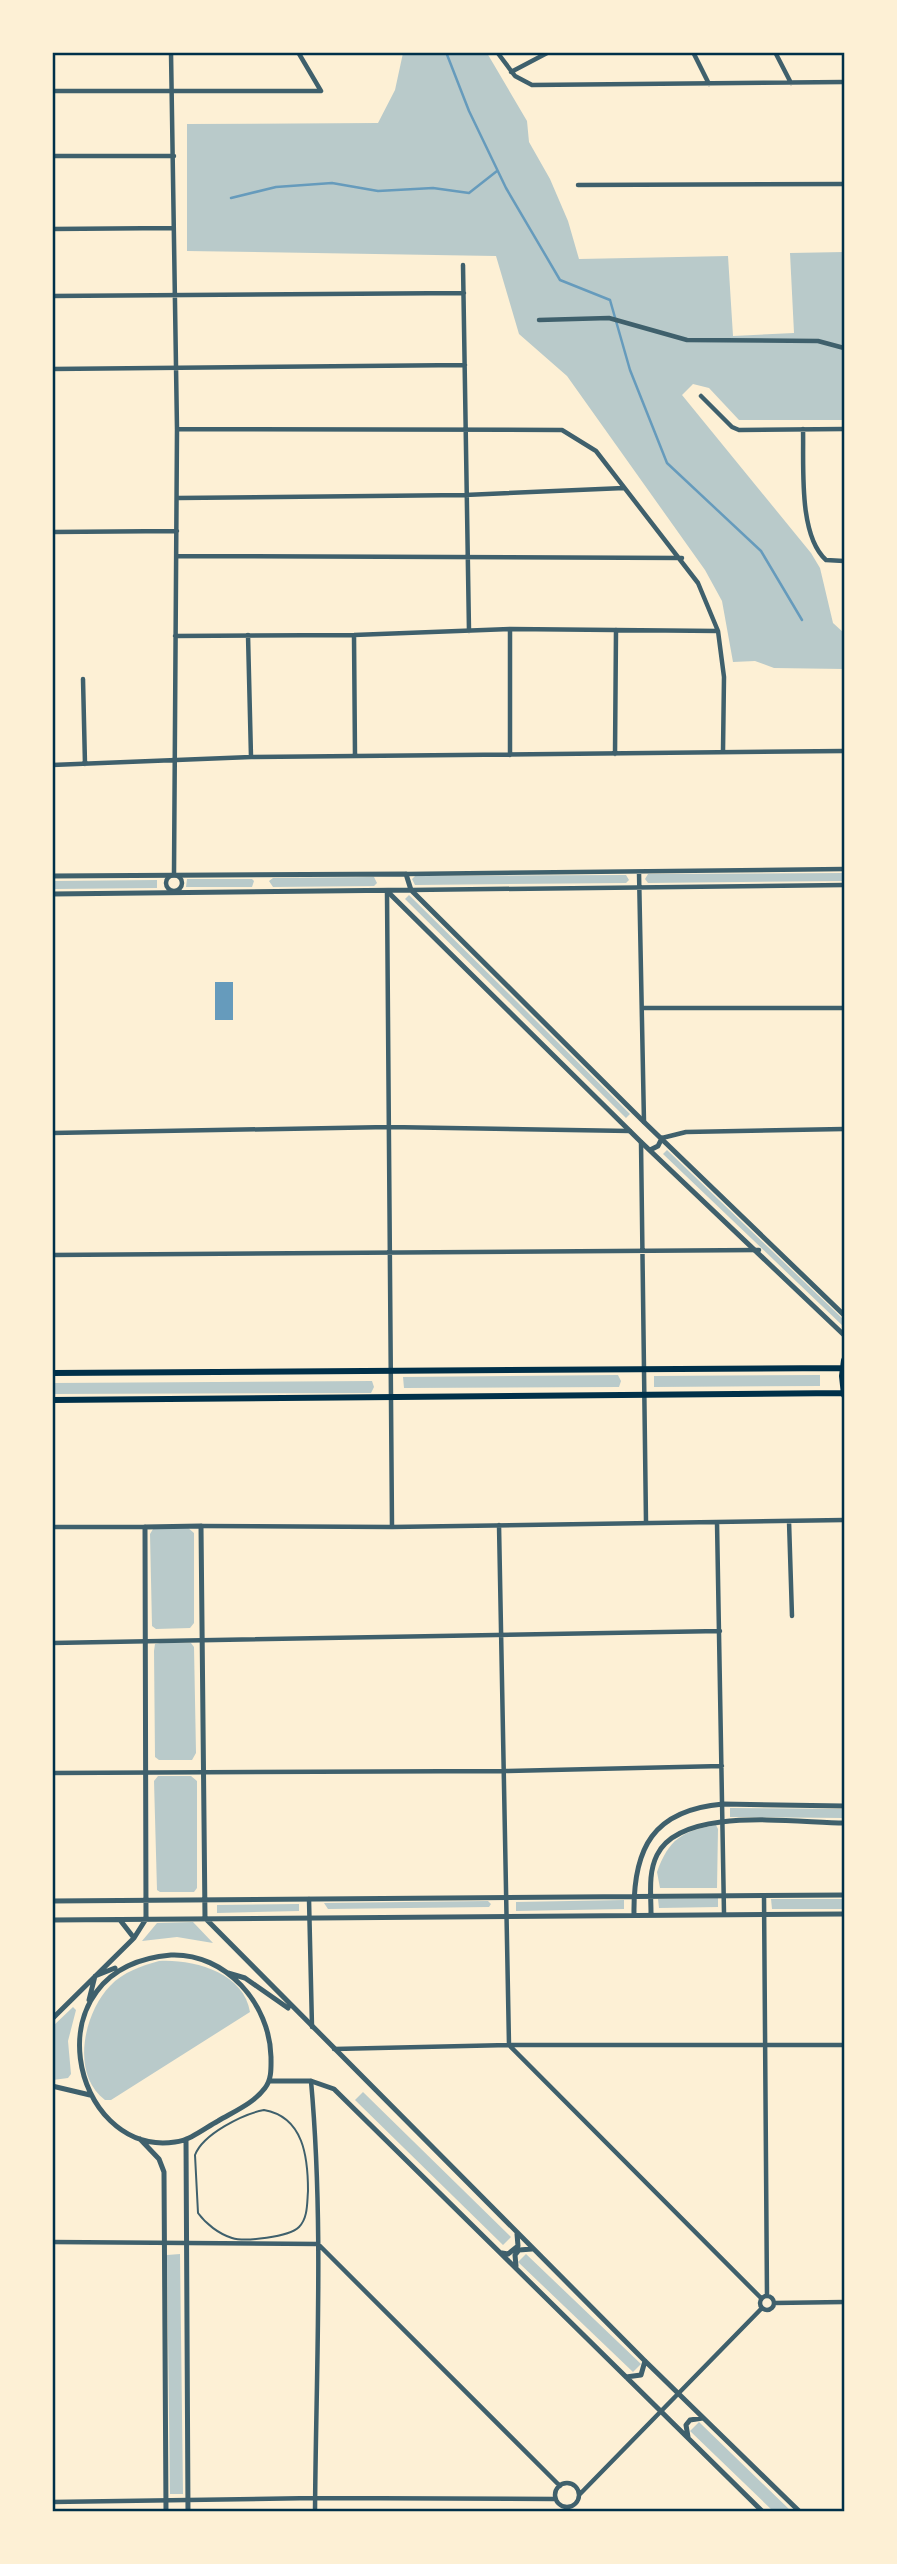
<svg xmlns="http://www.w3.org/2000/svg" width="897" height="2564" font-family="'Golos Text',sans-serif">
<style>
.green{fill:#b9caca}
.water{fill:#669bbc}
.lines{fill:none;stroke-linecap:round;stroke-linejoin:round}
.stream{stroke:#669bbc;stroke-width:2.5}
.service{stroke:#3f606c;stroke-width:2}
.minor{stroke:#3f606c;stroke-width:4.5}
.tertiary{stroke:#3f606c;stroke-width:5}
.secondary{stroke:#003049;stroke-width:6}
.neatline{fill:none;stroke:#003049;stroke-width:2.5}
</style>
<rect width="100%" height="100%" fill="#fdf0d5"/>
<path class="green" d="M403,53H487L527,121L529,142L550,179L568,221L579,259L728,256L733,336L794,333L790,253L844,252V420H739L709,388L693,384L682,395L811,553L820,568L833,623L844,633V669L774,668L755,661L733,662L722,601L705,570L567,376L519,334L496,256L187,251V124L378,123L395,90Z
M844,873V881L648,883L645,879L648,874Z
M626,875L629,880L626,883L415,885L412,879L415,876Z
M374,877L377,883L374,886L273,887L269,881L273,878Z
M187,879H252L254,881L252,887H186Z
M157,880V888L53,889V881Z
M409,895L630,1114L626,1118L405,899Z
M667,1150L844,1320V1327L663,1154Z
M618,1375L621,1381L619,1387L404,1388L403,1377Z
M820,1375V1386L654,1387V1376Z
M372,1381L374,1387L371,1393L52,1394L53,1383Z
M187,1527L194,1533V1623L190,1628L156,1629L152,1626L150,1534L153,1529Z
M160,1643H191L194,1647L196,1753L192,1760H159L155,1757L154,1651L155,1644Z
M158,1776H191L197,1781V1888L194,1892H160L157,1890L154,1781Z
M730,1808L844,1809V1818L730,1817Z
M716,1825L718,1829L717,1888H660L657,1872C669,1839 682,1831 716,1825Z
M718,1898V1907L659,1908L658,1899Z
M771,1899H844V1909H772Z
M624,1900V1909L516,1911V1902Z
M488,1901L491,1904L489,1907L328,1909L324,1903Z
M299,1904V1911L217,1913V1905Z
M193,1922L213,1943L177,1937L142,1941L157,1923Z
M159,1961C192,1959 244,1972 250,2012L111,2100H105C70,2074 84,2013 110,1986C123,1972 141,1966 159,1961Z
M73,2007L76,2010L68,2041L71,2074L68,2078L53,2080V2026Z
M363,2092L511,2237L503,2245L355,2100Z
M180,2254L183,2494H170L167,2255Z
M526,2254L641,2364L633,2372L518,2262Z
M699,2422L791,2511H773L690,2431Z"/>
<path class="water" d="M215,982H233V1020H215Z"/>
<g class="lines">
<path class="stream" d="M446,52L469,111L506,188L560,280L610,300L630,370L667,463L761,551L802,620
M231,198L276,187L332,183L378,191L433,188L469,193L497,171"/>
<path class="service" d="M264,2110C304,2117 308,2158 308,2191C307,2203 308,2218 299,2227C289,2237 245,2242 232,2238C219,2234 206,2224 198,2213L195,2155C203,2134 243,2114 264,2110Z"/>
<path class="minor" d="M171,52L177,429L174,874
M298,52L321,91
M497,52L515,76L532,85L844,82
M693,52L709,84
M775,52L791,83
M511,72L549,52
M52,91H321
M52,156H174
M578,185L844,184
M52,229L173,228
M463,265L469,631
M52,296L464,293
M539,320L609,318L687,340L818,341L844,348
M52,369L465,365
M701,396L732,427L739,430L844,429
M177,429L562,430L596,451L698,583L718,631L724,677L723,751
M803,429C804,465 798,535 826,560L844,561
M178,498L465,495L624,488
M52,532L177,531
M177,556L682,558
M510,629V755
M248,635L251,757
M354,635L355,756
M175,636L354,635L510,629L718,631
M83,679L85,764
M615,754L616,630
M52,765L251,757L844,751
M639,872L644,1122
M406,874L844,869
M166 883a8 8 0 1 1 16 0a8 8 0 1 1-16 0Z
M411,890L844,885
M387,892L392,1527
M643,1008H844
M52,1133L389,1127L630,1131
M662,1138L686,1132L844,1129
M641,1142L646,1522
M52,1255L759,1250
M789,1521L792,1616
M717,1522L724,1913
M499,1525L509,2045L761,2298
M201,1526L392,1527L844,1520
M52,1527H145
M52,1643L720,1631
M52,1773L505,1771L722,1766
M764,1896L767,2296
M309,1899L312,2027
M334,2049L509,2045H844
M311,2081C324,2224 316,2368 315,2512
M52,2242L318,2244L560,2486
M760 2303a7 7 0 1 1 14 0a7 7 0 1 1-14 0Z
M774,2303L844,2302
M555 2495a12 12 0 1 1 24 0a12 12 0 1 1-24 0Z
M579,2495L762,2308
M52,2502L315,2498L556,2499"/>
<path class="tertiary" d="M52,876L406,874L411,890L644,1122L844,1315
M387,891L641,1142L844,1335
M52,894L411,890
M650,1150L658,1146L662,1138
M52,1901L844,1895
M651,1913C651,1894 648,1873 657,1855C681,1805 796,1823 844,1823
M634,1914C633,1848 653,1810 723,1804L844,1806
M52,1920L844,1914
M120,1920L134,1938
M171,1955C226,1953 270,2004 271,2057C271,2067 272,2079 265,2088C254,2103 235,2111 218,2121C205,2128 191,2140 175,2142C71,2157 28,1967 171,1955Z
M228,1973L245,1978L288,2008
M89,2000L95,1976L115,1968
M52,2019L134,1938L146,1919L145,1527L201,1526L205,1918L645,2361L800,2512
M269,2081H311L334,2089L763,2512
M52,2086L90,2095
M140,2139L159,2159L164,2172L166,2512
M186,2139L188,2512
M502,2253L508,2254L518,2246L517,2234
M516,2266L515,2255L519,2250L532,2249
M626,2377L641,2375L645,2361
M688,2437L686,2425L690,2420L703,2418"/>
<path class="secondary" d="M844,1360L842,1376L844,1395
M52,1373L843,1368
M52,1400L844,1393"/>
</g>
<rect width="897" height="2564" fill="none" stroke="#fdf0d5" stroke-width="108"/>
<rect x="54" y="54" width="789" height="2456" class="neatline"/>
</svg>
